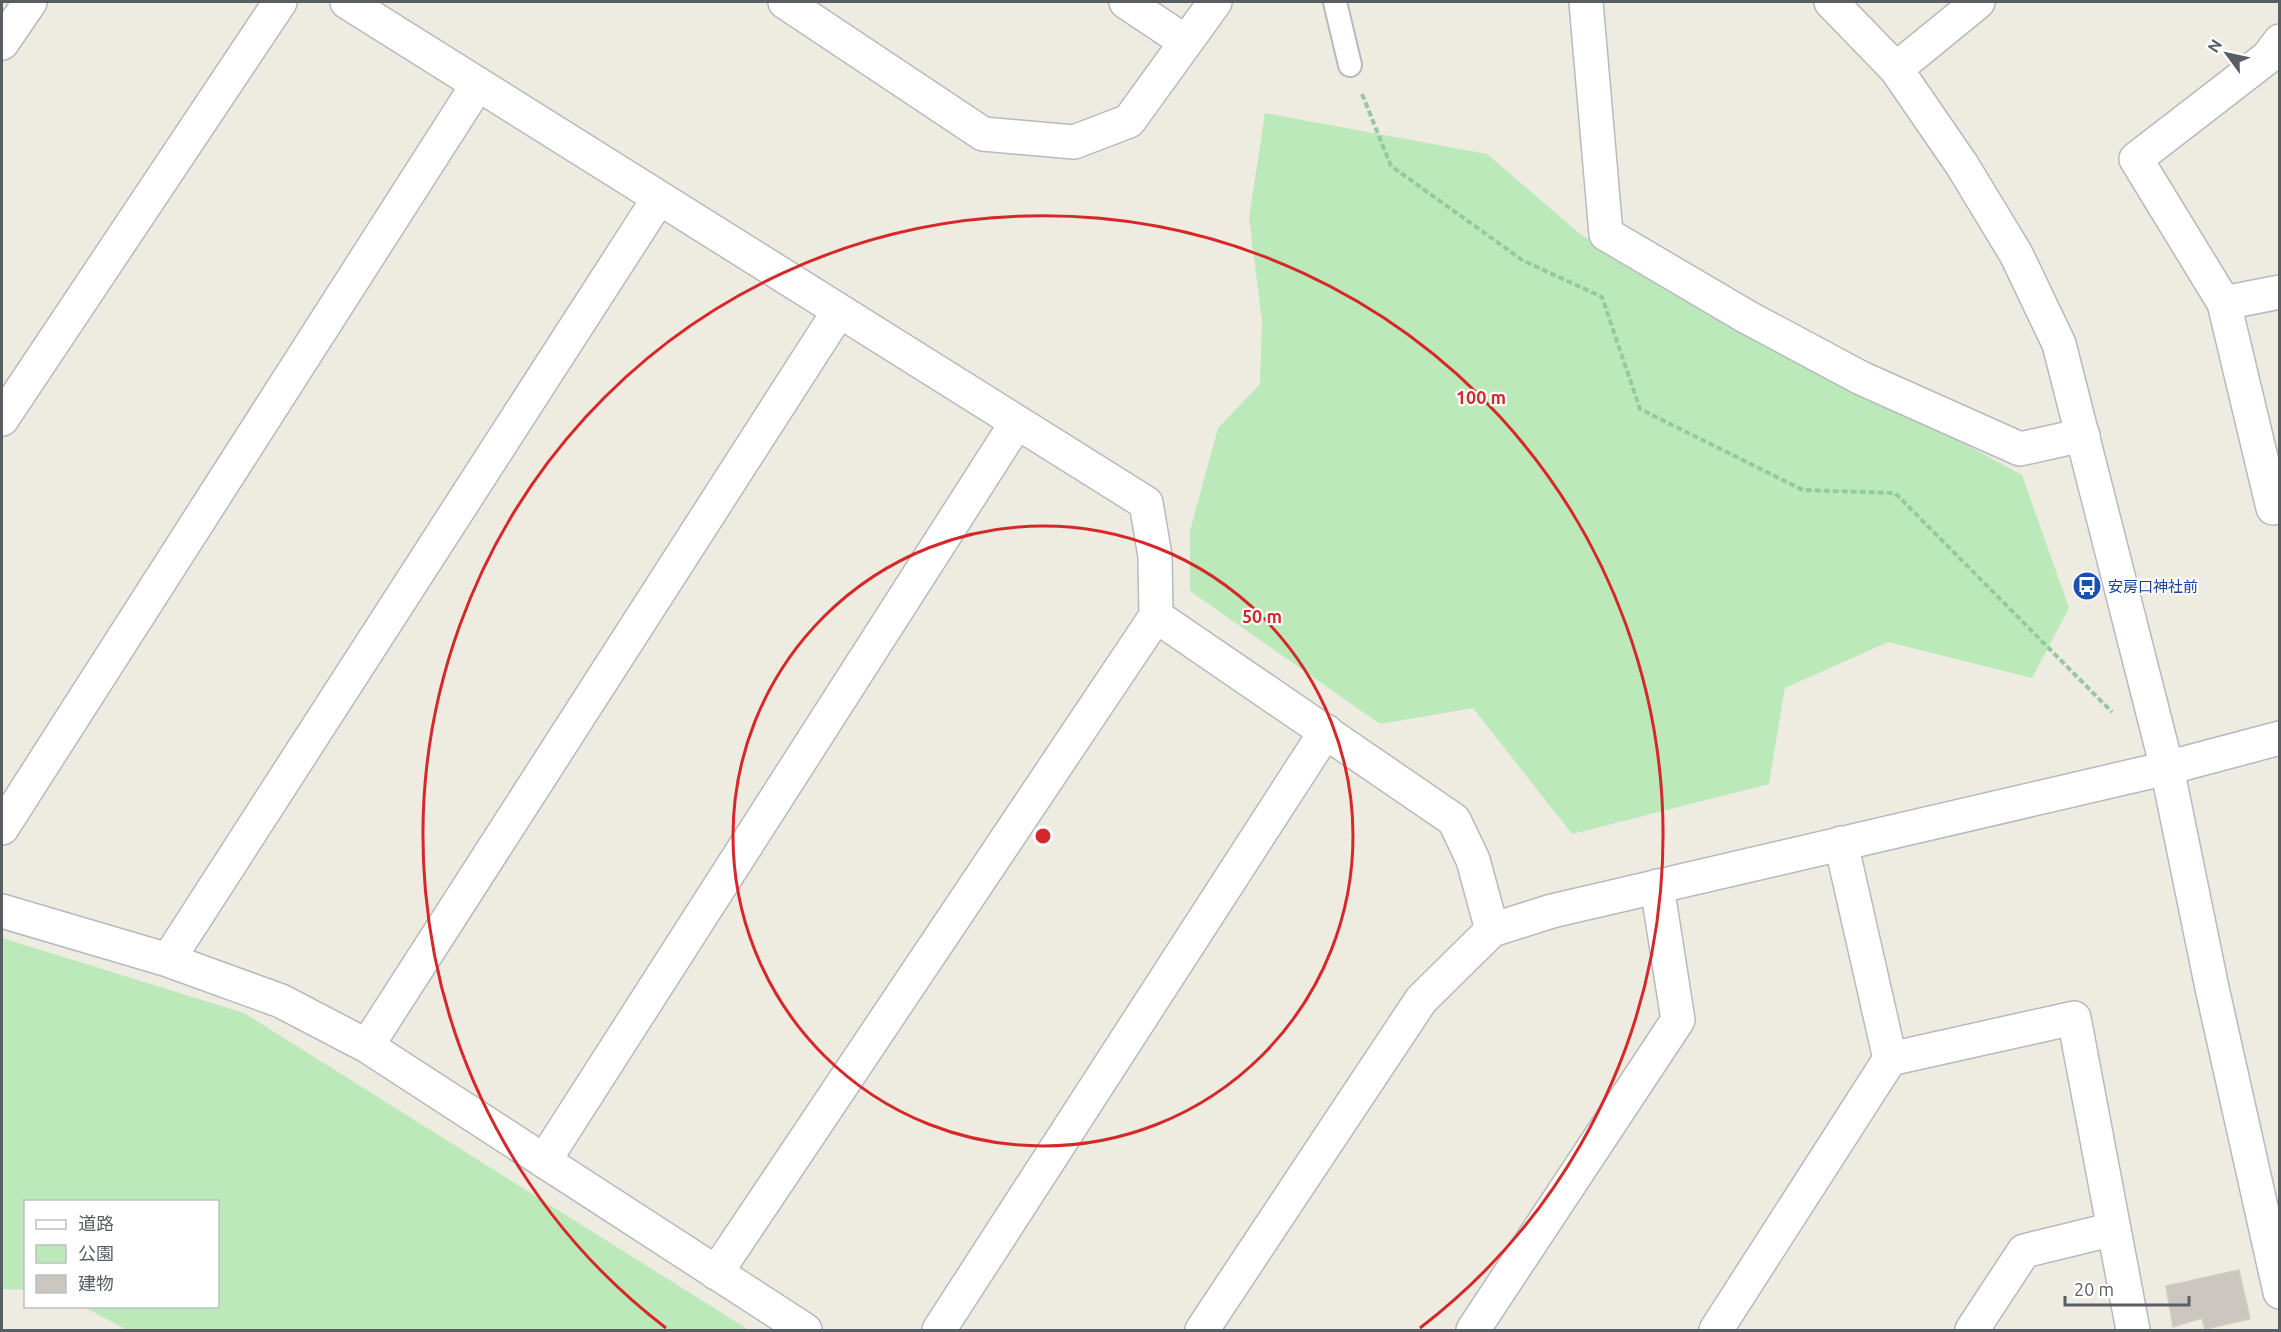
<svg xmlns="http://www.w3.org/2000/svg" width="2281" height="1332" font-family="Ubuntu,'Noto Sans JP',sans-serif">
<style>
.green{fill:#bce9ba}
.building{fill:#cbc7c0;stroke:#d3ccbe;stroke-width:1.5}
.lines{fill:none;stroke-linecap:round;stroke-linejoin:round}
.lane-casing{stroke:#b6babf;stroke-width:26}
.street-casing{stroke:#b6babf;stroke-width:36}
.secondary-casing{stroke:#b5b9bf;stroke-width:36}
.path{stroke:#93ca9f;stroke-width:4;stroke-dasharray:6 3;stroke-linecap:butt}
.lane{stroke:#fff;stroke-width:22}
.street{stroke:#fff;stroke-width:33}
.secondary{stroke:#fff;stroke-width:33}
.ring{fill:none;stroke:#d62828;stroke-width:3}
.labels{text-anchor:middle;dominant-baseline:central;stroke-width:4.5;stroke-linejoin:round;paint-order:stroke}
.transit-label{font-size:15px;fill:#164399;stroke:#fff;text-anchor:start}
.centre{fill:#d62828;stroke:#fff;stroke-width:3}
.ring-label{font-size:18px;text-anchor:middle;font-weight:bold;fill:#d62828;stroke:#fff;stroke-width:4.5;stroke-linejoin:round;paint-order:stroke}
</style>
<rect width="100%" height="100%" fill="#eeebe1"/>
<path class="green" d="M1265,113L1487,154L1580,234L2022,475L2069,608L2032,678L1888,642L1785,688L1769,784L1572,834L1473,708L1380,724L1190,591V531L1218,428L1260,384L1262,321L1249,218Z
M2,938L244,1013L749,1330H127L84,1307L218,1306V1202H26L25,1290L2,1289Z"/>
<path class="building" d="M2239,1270L2250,1319L2205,1329L2202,1318L2173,1327L2166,1286Z"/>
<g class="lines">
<g class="lane-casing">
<path id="lane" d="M1335,2L1350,65"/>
</g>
<g class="street-casing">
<path id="street" d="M347,2L1146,503L1155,556L1156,616L1454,820L1473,860L1492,930
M785,2L983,134L1074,142L1129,121L1215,2
M1126,2L1186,42
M1586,2L1606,234L1747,317L1861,378L2020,449L2083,435
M2280,41L2268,57L2136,159L2224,303L2273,508L2280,507
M2,43L30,2
M2224,303L2280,292
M2,419L280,2
M2,828L478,84
M1841,843L1890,1059L2074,1018L2133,1330
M2,911L168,960L281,1001L367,1046L805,1330
M168,960L659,198
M367,1046L839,311
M544,1161L1017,422
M716,1273L1156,616
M939,1330L1326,731
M1202,1330L1421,1000L1492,930L1552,911L2167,768
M1473,1330L1678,1020L1657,886
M1716,1330L1890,1059
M1972,1330L2024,1251L2114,1229"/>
</g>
<g class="secondary-casing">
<path id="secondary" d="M1831,2L1896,69L1962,165L2016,254L2059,344L2167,768L2212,988L2280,1292
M1896,69L1978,2
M2167,768L2280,738"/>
</g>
<path class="path" d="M1362,94L1391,166L1522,260L1602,297L1640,409L1803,490L1895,493L2112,712"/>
<use href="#lane" class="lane"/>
<use href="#street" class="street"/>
<use href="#secondary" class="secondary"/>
</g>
<g class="ring">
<circle cx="1043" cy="836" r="310"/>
<path d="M666 1328A620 620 0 1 1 1420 1328"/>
</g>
<defs>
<g id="bus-disc" transform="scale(1.5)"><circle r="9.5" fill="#1a4fb4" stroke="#fff"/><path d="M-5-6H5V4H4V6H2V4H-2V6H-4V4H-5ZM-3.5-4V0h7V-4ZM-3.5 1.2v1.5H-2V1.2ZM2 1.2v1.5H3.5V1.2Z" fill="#fff"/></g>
</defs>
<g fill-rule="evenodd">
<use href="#bus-disc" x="2087" y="586"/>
</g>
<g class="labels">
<g class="transit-label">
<text x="2108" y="586">安房口神社前</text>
</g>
</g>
<circle cx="1043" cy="836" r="9" class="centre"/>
<g class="ring-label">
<text x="1481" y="404">100 m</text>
<text x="1262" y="623">50 m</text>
</g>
<rect width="2281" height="1332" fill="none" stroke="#595e63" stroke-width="6"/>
<rect x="24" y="1200" width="195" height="108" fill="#ffffff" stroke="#bdbfc1" stroke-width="1.5"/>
<rect x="36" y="1220" width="30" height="9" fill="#ffffff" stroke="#bdbfc1" stroke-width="1.5"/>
<text x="78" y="1230" font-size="18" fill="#595e63">道路</text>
<rect x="36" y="1245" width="30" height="18" fill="#bce9ba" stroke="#bdbfc1" stroke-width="1.5"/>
<text x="78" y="1260" font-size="18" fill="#595e63">公園</text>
<rect x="36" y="1275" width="30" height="18" fill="#cbc7c0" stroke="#bdbfc1" stroke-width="1.5"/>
<text x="78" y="1290" font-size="18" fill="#595e63">建物</text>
<g transform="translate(2227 54) rotate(303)" stroke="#ffffff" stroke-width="4.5" paint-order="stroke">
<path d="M0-4.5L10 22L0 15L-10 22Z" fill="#595e63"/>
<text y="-9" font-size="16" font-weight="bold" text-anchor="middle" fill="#595e63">N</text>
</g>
<path d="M2065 1296v9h124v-9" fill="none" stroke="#595e63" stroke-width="3"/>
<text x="2074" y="1296" font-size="18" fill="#595e63" stroke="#ffffff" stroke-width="4.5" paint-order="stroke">20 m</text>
</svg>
